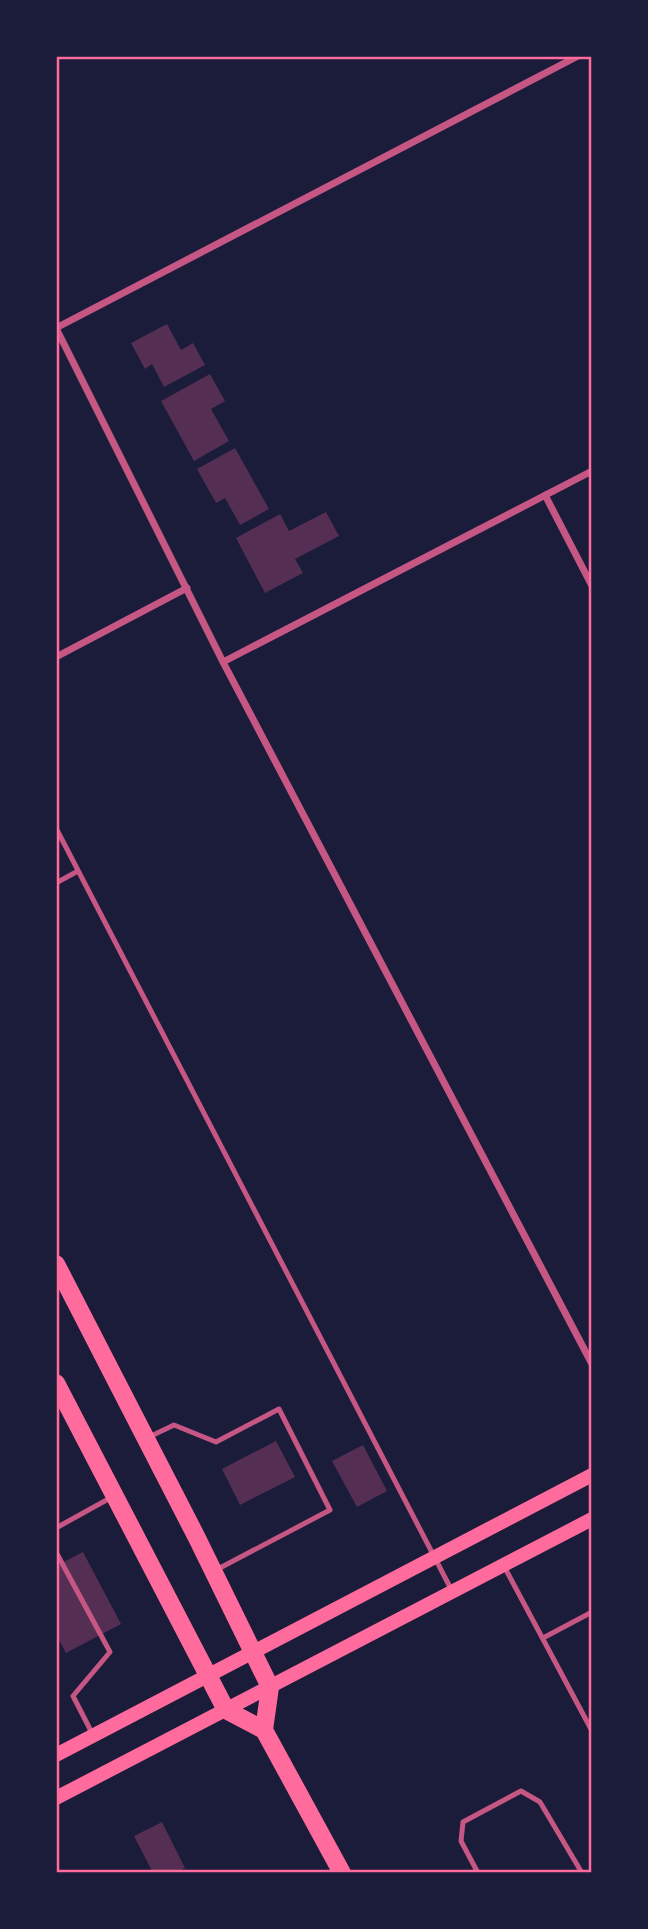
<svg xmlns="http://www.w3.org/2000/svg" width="648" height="1929" font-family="Helvetica,sans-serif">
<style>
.building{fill:#542f53}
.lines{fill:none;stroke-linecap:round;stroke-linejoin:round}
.service{stroke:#c65784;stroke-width:5}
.minor{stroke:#c65784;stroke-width:7}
.secondary{stroke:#ff6b9d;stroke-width:14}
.primary{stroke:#ff6b9d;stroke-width:18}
.neatline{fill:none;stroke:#ff6b9d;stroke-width:2.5}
</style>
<rect width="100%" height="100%" fill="#1b1b3a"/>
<path class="building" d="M167,324L181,350L193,343L205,365L164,387L152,364L145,369L131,343Z
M210,374L225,401L211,409L229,441L194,461L161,401Z
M235,448L269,509L240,525L225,498L216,503L197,469Z
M326,512L339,536L295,559L303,573L265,593L236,538L280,514L289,531Z
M276,1441L295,1477L240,1505L222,1469Z
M363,1445L387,1491L357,1507L332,1461Z
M83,1552L121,1624L66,1653L56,1634V1566Z
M162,1822L185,1868L175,1873H153L134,1836Z"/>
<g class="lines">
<path class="service" d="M56,828L451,1589
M56,883L78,871
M149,1437L174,1425L216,1442L279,1409L330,1510L216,1570
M56,1528L112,1497
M56,1552L110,1652L73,1696L92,1733
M505,1568L592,1731
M543,1638L592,1612
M478,1873L461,1841L463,1822L521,1791L540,1802L582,1873"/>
<path class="minor" d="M56,328L223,662L592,1364
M56,328L578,56
M545,495L592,586
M56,657L187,588
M223,662L592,471"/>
<path class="secondary" d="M56,1755L592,1475
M56,1798L592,1519"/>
<path class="primary" d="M56,1264L197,1538L270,1687L264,1730
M56,1383L226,1710L264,1730L342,1873"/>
</g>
<rect width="648" height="1929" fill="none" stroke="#1b1b3a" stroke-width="116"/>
<rect x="58" y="58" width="532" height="1813" class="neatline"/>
</svg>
